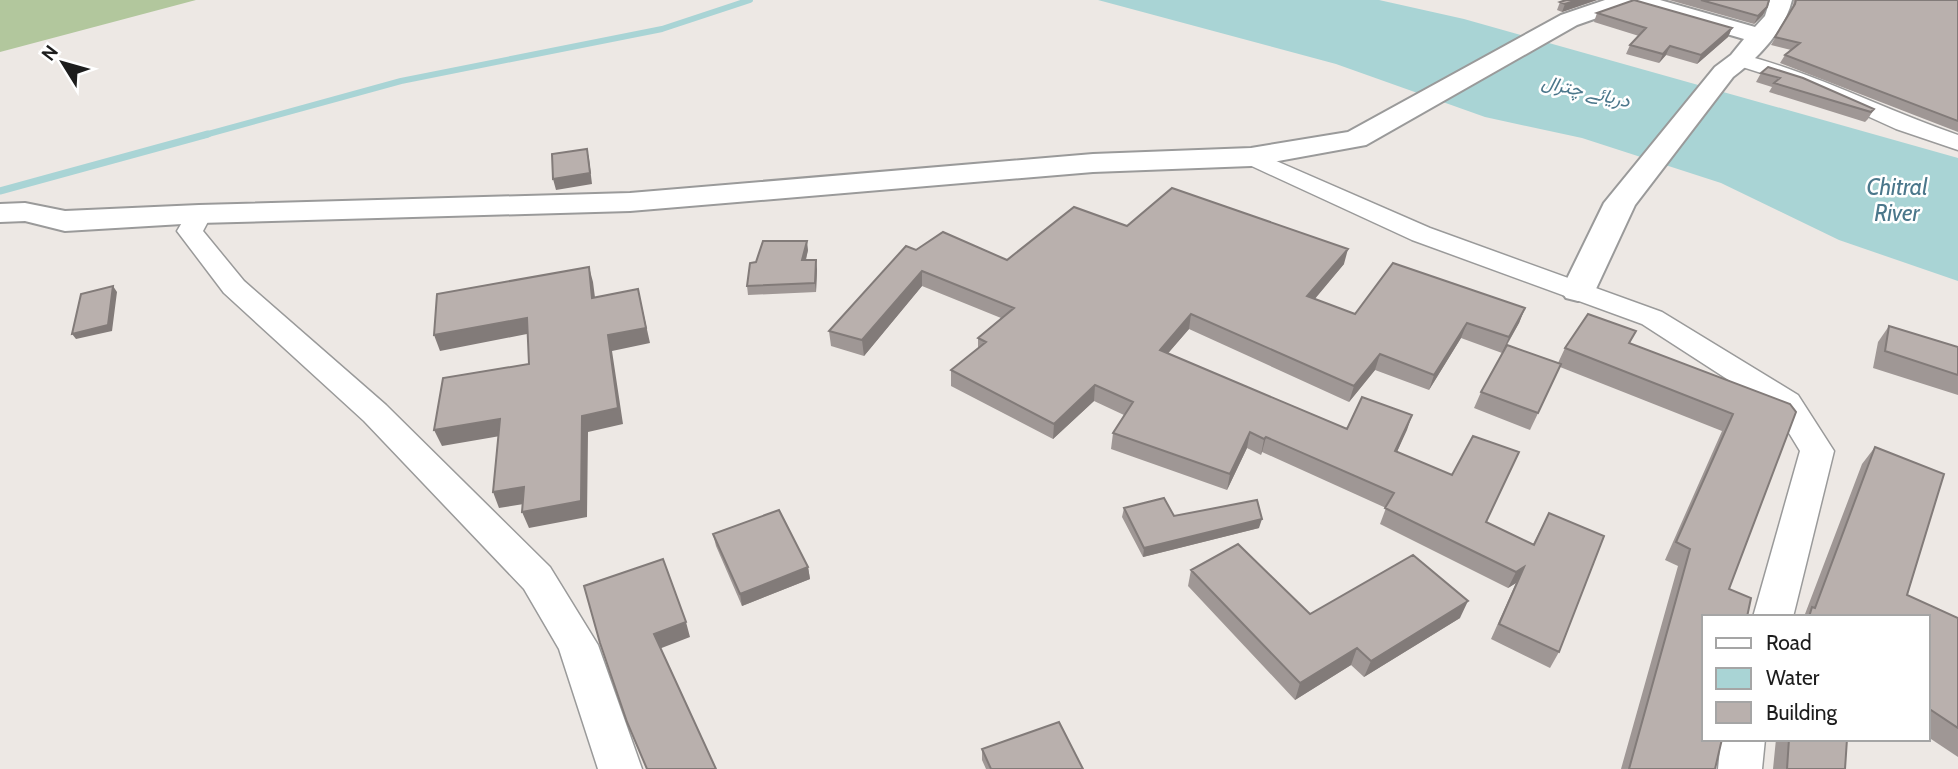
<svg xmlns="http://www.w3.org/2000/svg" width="1958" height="769" font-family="Cabin,Vazirmatn,sans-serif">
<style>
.forest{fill:#b2c79d}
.water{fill:#a9d4d5}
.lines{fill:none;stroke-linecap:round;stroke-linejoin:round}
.stream-far1{stroke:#a9d4d5;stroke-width:6}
.stream{stroke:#a9d4d5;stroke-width:7}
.minor-casing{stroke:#9a9a9a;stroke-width:3}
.tertiary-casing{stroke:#9a9a9a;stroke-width:4}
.minor{fill:#fff;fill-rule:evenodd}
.tertiary{fill:#fff;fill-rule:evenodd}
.wall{fill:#9f9795}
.shaded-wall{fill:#827b79}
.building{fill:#b9b0ad;stroke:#827b79;stroke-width:2}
.labels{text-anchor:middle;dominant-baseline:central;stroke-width:5;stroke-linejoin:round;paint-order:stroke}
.far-water-label{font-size:19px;font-style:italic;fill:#4b778b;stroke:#fff}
.water-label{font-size:23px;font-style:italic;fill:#4b778b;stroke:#fff}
</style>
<rect width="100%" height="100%" fill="#ede8e4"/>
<path class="forest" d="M0,0H196L0,52Z"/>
<path class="water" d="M1098,0H1379L1464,19L1958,158V281L1839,240L1721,183L1582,138L1485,117L1336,64Z"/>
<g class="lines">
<path class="stream-far1" d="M201,136L401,81L662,29L750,0"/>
<path class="stream" d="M0,191L208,134"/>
<g class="minor-casing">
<path id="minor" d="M1740,54C1816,73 1884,110 1958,135V150L1896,129L1799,85L1733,64L1730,60L1733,56Z
M1251,150L1430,228L1662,312L1798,395L1834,451L1793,617H1753L1800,451L1775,410L1642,324L1412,240L1243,162L1239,157L1243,152Z
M199,206L208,209L212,214L203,231L244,281L386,405L550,567L598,645L642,769H598L559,649L524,589L364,421L224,293L177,231L190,209Z
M1721,739H1765L1762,769H1718Z"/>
</g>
<g class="tertiary-casing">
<path id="tertiary" d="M1605,0H1660L1755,27L1765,16L1770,0H1792C1785,30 1758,58 1733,77L1635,205L1595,291L1590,298L1578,301L1566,298L1561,291L1604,203L1715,67L1731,55L1744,39L1631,6L1577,25L1366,145L1251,166L1093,172L630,211L199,223L65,231L25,221L0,222V204L25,203L65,211L199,205L630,193L1093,154L1251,148L1348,132L1561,15Z"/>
</g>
<use href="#minor" class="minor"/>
<use href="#tertiary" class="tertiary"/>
</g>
<path class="wall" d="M1566,0H1597L1562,12L1557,10L1560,2Z
M1669,0H1769L1763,15L1754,24Z
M1794,0H1958V132L1780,63L1785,55L1791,50L1771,45L1792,9Z
M1597,13L1732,28L1728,37L1697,64L1666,55L1659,63L1626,54L1630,45L1639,36L1594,22Z
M1761,73L1874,109L1868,119L1865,122L1769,92L1772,87L1756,82Z
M808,250L806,260L817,269L816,292L748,295L747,286L756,262Z
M916,250L1007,260L1344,264L1314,299L1355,314L1525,308L1519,323L1507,345L1558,363L1565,348L1636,331L1629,343L1790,404L1729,589L1715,769H1621L1678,566L1665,560L1722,431L1560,367L1530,430L1474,408L1481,392L1502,353L1461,338L1429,390L1375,370L1349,402L1189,329L1168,353L1347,429L1412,415L1397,452L1486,522L1533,544L1549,513L1559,652L1550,668L1491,639L1516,583L1508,588L1380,524L1386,508L1262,452L1261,455L1247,448L1227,490L1111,449L1113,433L1124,415L1094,401L1053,439L951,386V370L978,348V338L1001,318L922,286L864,356L831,346L829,331Z
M1889,326L1958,347V395L1873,368L1878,342Z
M1875,447L1907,595L1958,618V757L1928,737V617H1803L1805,614L1862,464Z
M1124,508L1174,516L1259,528L1143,557L1122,517Z
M713,534L808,567L810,579L742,606L716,546Z
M1191,570L1310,614L1460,618L1364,677L1351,665L1295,700L1188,586Z
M1776,739H1847L1845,769H1773Z
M982,749L1083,769H986L982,760Z"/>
<path class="shaded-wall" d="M1577,0H1597L1562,12L1565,4Z
M1767,7L1763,15L1754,24L1758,16Z
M1732,28L1728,37L1697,64L1701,55Z
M1670,46L1666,55L1659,63L1663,54Z
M587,149L589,159L592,184L556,190L553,179Z
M807,241L808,250L803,270L802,260Z
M1348,249L1344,264L1304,312L1307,296Z
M816,260L817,269L816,292L815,283Z
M589,267L593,282L597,313L592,298Z
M922,271V286L864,356L862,340Z
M113,286L117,292L112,331L76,339L72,334Z
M638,289L650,343L612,351L623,424L588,432L587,517L529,528L522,512L582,416L608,335Z
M1525,308L1519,323L1502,353L1509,337Z
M1191,314L1189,329L1158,365L1160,350Z
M527,318L532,333L440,351L434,335Z
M1467,323L1461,338L1429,390L1434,375Z
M1380,354L1375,370L1349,402L1354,386Z
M1095,385L1094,401L1053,439L1054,424Z
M1412,415L1407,430L1390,467L1395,451Z
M500,419L506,435L442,446L434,430Z
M1250,432L1247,448L1227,490L1230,474Z
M1266,437L1262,452L1261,455L1264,439Z
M524,487L530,503L499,508L493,492Z
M1262,519L1259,528L1143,557L1144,548Z
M808,567L810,579L742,606L740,594Z
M1524,567L1516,583L1508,588L1516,572Z
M1468,601L1460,618L1364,677L1371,661Z
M686,622L690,637L659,649L654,634Z
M1357,648L1351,665L1295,700L1300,683Z"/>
<path class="building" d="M1566,0H1577L1565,4L1560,2Z
M1634,0L1732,28L1701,55L1670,46L1663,54L1630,45L1646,28L1597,13Z
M1701,0H1769L1767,7L1758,16Z
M1796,0H1958V121L1785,55L1800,43L1775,37L1795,4Z
M1768,67L1803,78L1874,109L1871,112L1774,83L1780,78L1761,73Z
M587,149L590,173L553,179L552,154Z
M1172,188L1348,249L1307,296L1355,314L1393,263L1525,308L1509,337L1467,323L1434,375L1380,354L1354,386L1191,314L1160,350L1347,429L1362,397L1412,415L1395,451L1452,475L1473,436L1519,452L1486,522L1534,545L1549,513L1604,536L1559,652L1499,624L1524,567L1516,572L1385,508L1394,493L1266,437L1264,439L1250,432L1230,474L1113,433L1133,402L1095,385L1054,424L951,370L986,342L978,338L1014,308L922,271L862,340L829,331L906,246L916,250L943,232L1007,260L1074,207L1127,226Z
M763,241H807L802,260H816L815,283L747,286L750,263L756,262Z
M589,267L592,298L638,289L646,328L608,335L618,408L582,416L581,501L522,512L524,487L493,492L500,419L434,430L443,378L529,364L527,318L434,335L437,294Z
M113,286L108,325L72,334L81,294Z
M1588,314L1636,331L1629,343L1790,404L1796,412L1729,589L1751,598L1747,617H1704V739H1722L1715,769H1629L1690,549L1676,542L1733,414L1565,348Z
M1889,326L1958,347V375L1885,351Z
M1507,345L1561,364L1538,413L1481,392Z
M1875,447L1944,474L1907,595L1958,618V728L1928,708V617H1809L1812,607L1815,608Z
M1164,498L1174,516L1257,500L1262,519L1144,548L1124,508Z
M779,510L808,567L740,594L713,534Z
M1238,544L1310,614L1413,555L1468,601L1371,661L1357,648L1300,683L1191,570Z
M663,559L686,622L654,634L716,769H647L627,722L600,643L584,586Z
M1059,722L1083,769H991L982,749Z
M1789,739H1847L1845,769H1787Z"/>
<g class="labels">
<g class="far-water-label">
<text transform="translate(1586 91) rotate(13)">دریائے چترال</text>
</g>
<g class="water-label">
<text x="1897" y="187">Chitral<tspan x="1897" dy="26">River</tspan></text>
</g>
</g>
<rect x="1702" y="615" width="228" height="126" fill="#ffffff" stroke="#a5a5a5" stroke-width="2"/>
<rect x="1716" y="638" width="35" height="10" fill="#ffffff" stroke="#a5a5a5" stroke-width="2"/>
<text x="1766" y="650" font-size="21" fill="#1d1d1d">Road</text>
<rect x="1716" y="668" width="35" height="21" fill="#a9d4d5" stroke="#a5a5a5" stroke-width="2"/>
<text x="1766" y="685" font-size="21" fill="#1d1d1d">Water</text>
<rect x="1716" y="702" width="35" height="21" fill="#b9b0ad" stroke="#a5a5a5" stroke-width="2"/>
<text x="1766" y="720" font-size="21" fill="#1d1d1d">Building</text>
<g transform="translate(63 63) rotate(307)" stroke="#ffffff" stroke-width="5" paint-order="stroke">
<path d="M0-5L12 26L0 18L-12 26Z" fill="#1d1d1d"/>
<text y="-10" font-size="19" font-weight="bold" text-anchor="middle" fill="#1d1d1d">N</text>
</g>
</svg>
